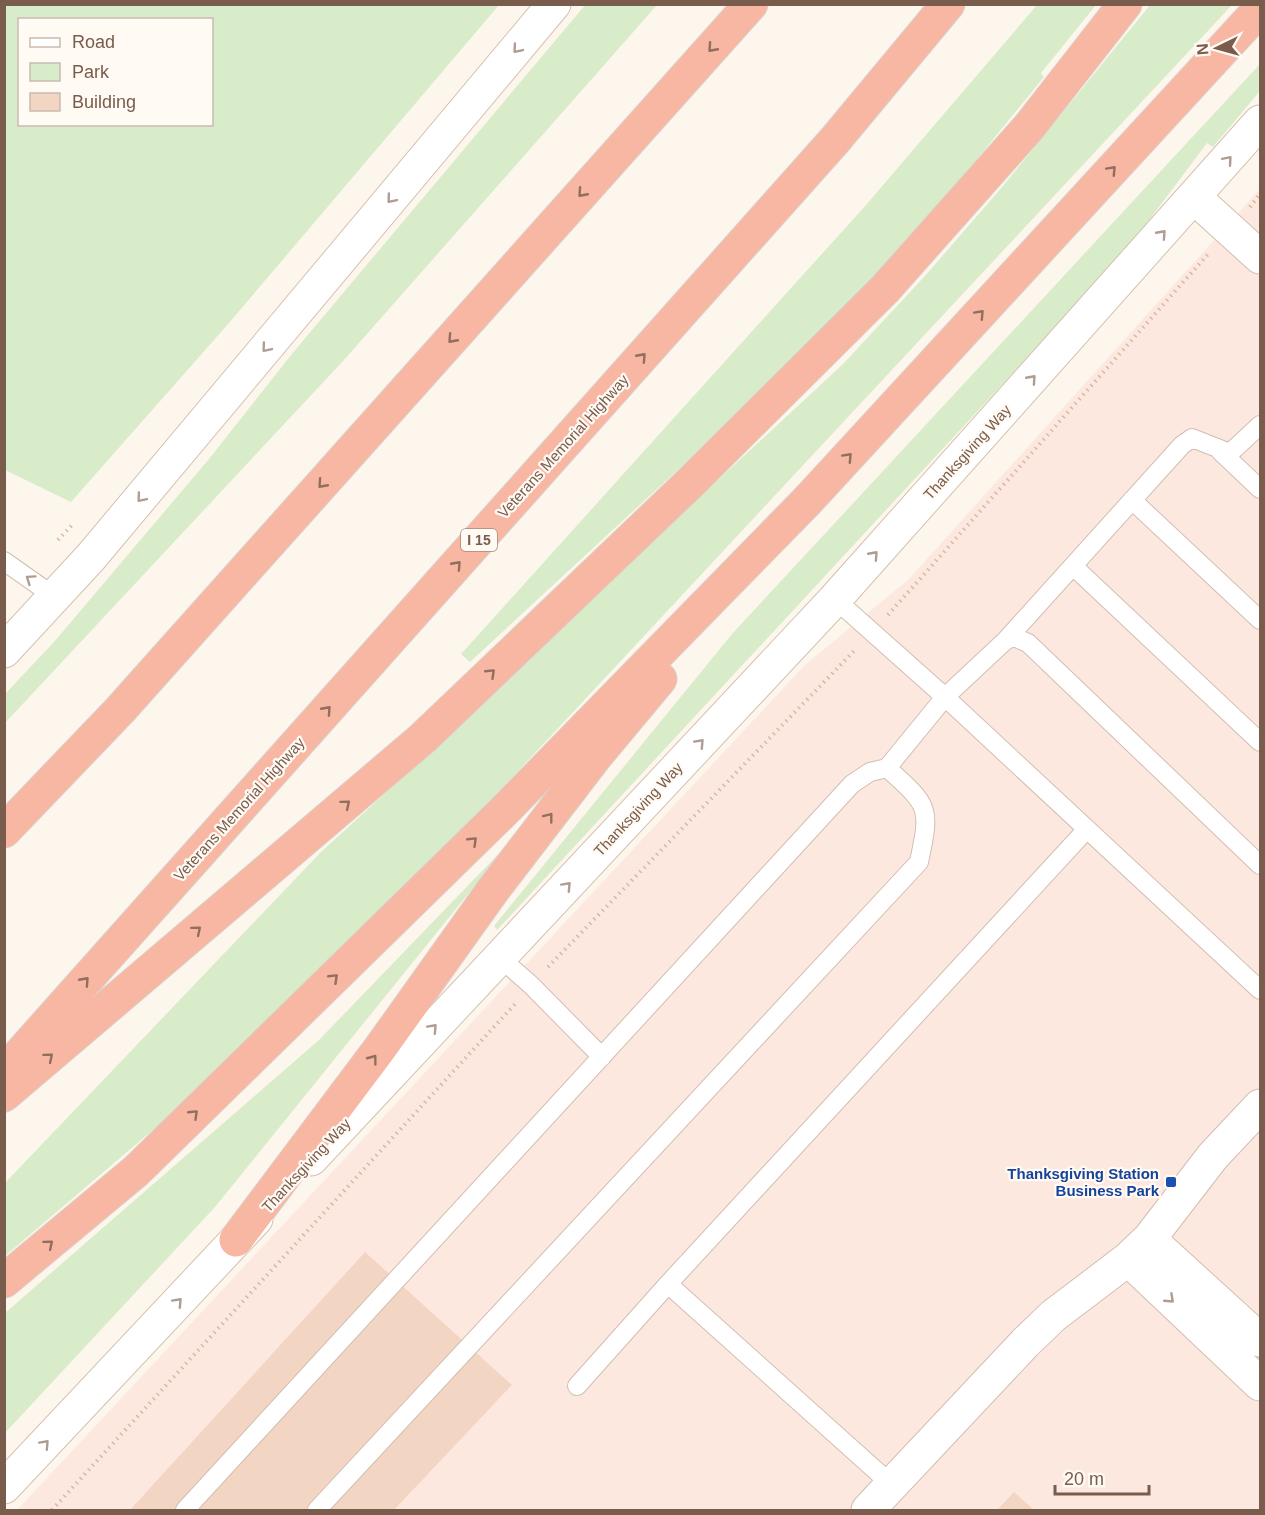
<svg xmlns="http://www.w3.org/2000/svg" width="1265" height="1515" font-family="Helvetica,sans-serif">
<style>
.commercial{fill:#fde8e0}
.green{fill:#d8ecc9;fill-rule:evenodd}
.building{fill:#f3d5c3}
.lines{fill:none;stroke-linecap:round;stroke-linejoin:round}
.service-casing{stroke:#d1beb0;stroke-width:20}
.minor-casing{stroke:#d1beb0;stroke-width:35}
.secondary-casing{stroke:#d6c0b0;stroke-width:35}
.motorway-casing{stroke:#dad1cd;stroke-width:35}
.path{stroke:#d9b8a5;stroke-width:4;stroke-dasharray:1.5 4.5;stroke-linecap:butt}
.service{stroke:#fff;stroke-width:18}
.minor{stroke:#fff;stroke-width:33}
.secondary{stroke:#fff;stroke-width:33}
.motorway{stroke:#f7b7a3;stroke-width:33}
.oneway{stroke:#936e5e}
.oneway2{stroke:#af9d94}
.transit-dot{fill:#1a4fb4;stroke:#fffaf3;stroke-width:2}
.labels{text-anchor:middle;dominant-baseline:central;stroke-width:4.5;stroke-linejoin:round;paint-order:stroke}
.shield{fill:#fffaf3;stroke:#a28b7f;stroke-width:1.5}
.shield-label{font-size:14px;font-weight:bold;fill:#7a5c4d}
.street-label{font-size:15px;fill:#7a5c4d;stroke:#fffaf3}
.transit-label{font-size:15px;font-weight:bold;fill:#164399;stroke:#fffaf3;text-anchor:end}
</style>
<rect width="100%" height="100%" fill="#fdf6ec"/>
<path class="commercial" d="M1260,189V1510H17L805,665L909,579Z"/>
<path class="green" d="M586,4L657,5L344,360L5,723V694L54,642L209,459L291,355Z
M4,5H499L229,323L71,502L5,470ZM20,20H212V124H20Z
M1037,5H1096L1041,73L1044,77L924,224L829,330L470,662L461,654L866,205Z
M1150,5H1232L370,930L168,1117L5,1256L4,1184L321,852L403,777L470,710L843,364L925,276L1003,186Z
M1260,64V91L1213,147L1207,143L1126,251L497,930L494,926L732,634Z
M510,842L215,1207L5,1433V1313L319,1040Z"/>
<path class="building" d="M365,1252L512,1385L394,1510H130Z
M1014,1492L1034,1510H997Z"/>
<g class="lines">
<g class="service-casing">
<path id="service" d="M1221,452L1260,489
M1132,500L1260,620
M4,561L55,597
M1073,566L1260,742
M835,599L945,697L1260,990
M1006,640L1014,637L1028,643L1260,865
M499,957L531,985L602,1057
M668,1284L1087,829
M577,1386L668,1284L892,1485
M185,1510L852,784L870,772L887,768L945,697L1006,640L1182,445L1192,438L1230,453L1260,425
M317,1510L919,862C931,806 929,806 887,768"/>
</g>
<g class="minor-casing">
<path id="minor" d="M1195,198L1260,257
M1149,1239L1260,1340
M1128,1259L1260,1384
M868,1510L1025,1343L1053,1316L1128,1259L1149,1239L1213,1156L1260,1106"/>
</g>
<g class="secondary-casing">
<path id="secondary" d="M4,651L91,557L554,4
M311,1159L835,599L1260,122
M4,1487L256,1219"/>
</g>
<g class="motorway-casing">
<path id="motorway" d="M4,831L120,710L751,4
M4,1072L835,140L948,4
M4,1095L423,738L691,482L885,289L1029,127L1125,4
M236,1240L381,1047L493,890L595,757L660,679
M4,1281L136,1171L504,811L808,500L1260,9"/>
</g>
<path class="path" d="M1250,207L1260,194
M58,540L72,525
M888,615L1209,253
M548,967L856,649
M52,1510L515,1004"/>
<use href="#service" class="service"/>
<use href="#minor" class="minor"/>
<use href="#secondary" class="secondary"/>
<use href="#motorway" class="motorway"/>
</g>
<defs><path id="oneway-chevron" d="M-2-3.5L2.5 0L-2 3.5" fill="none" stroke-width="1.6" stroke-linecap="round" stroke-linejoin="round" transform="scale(1.5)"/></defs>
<g class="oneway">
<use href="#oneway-chevron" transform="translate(712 48) rotate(132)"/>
<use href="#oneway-chevron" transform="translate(1112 170) rotate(-47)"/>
<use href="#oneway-chevron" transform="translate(582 193) rotate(132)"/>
<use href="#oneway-chevron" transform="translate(980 314) rotate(-47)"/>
<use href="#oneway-chevron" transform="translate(452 339) rotate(132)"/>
<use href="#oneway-chevron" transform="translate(642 357) rotate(-48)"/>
<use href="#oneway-chevron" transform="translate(848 457) rotate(-47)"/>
<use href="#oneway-chevron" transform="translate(322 484) rotate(132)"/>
<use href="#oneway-chevron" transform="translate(457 565) rotate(-48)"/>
<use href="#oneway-chevron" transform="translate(491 673) rotate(-44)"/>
<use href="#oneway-chevron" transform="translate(327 710) rotate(-48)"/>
<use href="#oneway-chevron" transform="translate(346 804) rotate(-40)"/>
<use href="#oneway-chevron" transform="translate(549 817) rotate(-52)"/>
<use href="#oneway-chevron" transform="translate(473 841) rotate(-44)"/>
<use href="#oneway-chevron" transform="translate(197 930) rotate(-40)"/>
<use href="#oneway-chevron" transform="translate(334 978) rotate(-44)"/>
<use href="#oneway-chevron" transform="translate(85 981) rotate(-48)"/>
<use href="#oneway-chevron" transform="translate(49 1057) rotate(-40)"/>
<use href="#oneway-chevron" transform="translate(373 1059) rotate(-53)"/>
<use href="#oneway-chevron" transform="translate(194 1114) rotate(-44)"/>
<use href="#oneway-chevron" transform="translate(49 1244) rotate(-40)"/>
</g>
<g class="oneway2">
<use href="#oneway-chevron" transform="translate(517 49) rotate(130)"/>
<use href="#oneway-chevron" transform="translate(1228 160) rotate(-49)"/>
<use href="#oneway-chevron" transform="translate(391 199) rotate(130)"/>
<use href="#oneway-chevron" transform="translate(1162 234) rotate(-48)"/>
<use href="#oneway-chevron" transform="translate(266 348) rotate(130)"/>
<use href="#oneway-chevron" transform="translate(1032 379) rotate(-48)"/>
<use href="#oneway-chevron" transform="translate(141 498) rotate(130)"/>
<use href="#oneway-chevron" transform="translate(874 555) rotate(-48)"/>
<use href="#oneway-chevron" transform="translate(30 579) rotate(-145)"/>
<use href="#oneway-chevron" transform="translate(700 743) rotate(-47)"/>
<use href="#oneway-chevron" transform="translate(567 886) rotate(-47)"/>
<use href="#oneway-chevron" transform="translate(433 1028) rotate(-47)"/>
<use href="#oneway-chevron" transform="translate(1170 1299) rotate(43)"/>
<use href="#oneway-chevron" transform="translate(178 1302) rotate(-47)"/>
<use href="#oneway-chevron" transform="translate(45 1444) rotate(-47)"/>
</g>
<rect class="transit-dot" x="1165" y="1176" width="12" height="12" rx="3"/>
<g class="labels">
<rect class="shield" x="461" y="529" width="36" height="22" rx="4.5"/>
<g class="shield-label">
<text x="479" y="540">I 15</text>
</g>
<g class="street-label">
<text transform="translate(563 446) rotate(-48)">Veterans Memorial Highway</text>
<text transform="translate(967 452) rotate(-48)">Thanksgiving Way</text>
<text transform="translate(239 809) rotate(-48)">Veterans Memorial Highway</text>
<text transform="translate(638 809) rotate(-47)">Thanksgiving Way</text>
<text transform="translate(306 1165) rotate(-47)">Thanksgiving Way</text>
</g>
<g class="transit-label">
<text x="1159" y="1173">Thanksgiving Station<tspan x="1159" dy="17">Business Park</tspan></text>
</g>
</g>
<rect width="1265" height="1515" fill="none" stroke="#7a5c4d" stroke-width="12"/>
<rect x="18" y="18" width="195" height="108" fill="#fffaf3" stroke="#cabbb1" stroke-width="1.5"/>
<rect x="30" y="38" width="30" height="9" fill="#ffffff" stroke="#cabbb1" stroke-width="1.5"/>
<text x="72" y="48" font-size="18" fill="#7a5c4d">Road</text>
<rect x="30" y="63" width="30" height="18" fill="#d8ecc9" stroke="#cabbb1" stroke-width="1.5"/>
<text x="72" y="78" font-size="18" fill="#7a5c4d">Park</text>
<rect x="30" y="93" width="30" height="18" fill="#f3d5c3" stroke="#cabbb1" stroke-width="1.5"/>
<text x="72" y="108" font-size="18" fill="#7a5c4d">Building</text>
<g transform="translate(1217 48) rotate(265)" stroke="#fffaf3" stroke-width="4.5" paint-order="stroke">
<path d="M0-4.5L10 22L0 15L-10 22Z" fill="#7a5c4d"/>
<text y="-9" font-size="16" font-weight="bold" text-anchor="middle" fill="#7a5c4d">N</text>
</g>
<path d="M1055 1485v9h94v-9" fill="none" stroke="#7a5c4d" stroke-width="3"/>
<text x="1064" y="1485" font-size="18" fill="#7a5c4d" stroke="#fffaf3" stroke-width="4.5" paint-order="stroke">20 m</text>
</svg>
